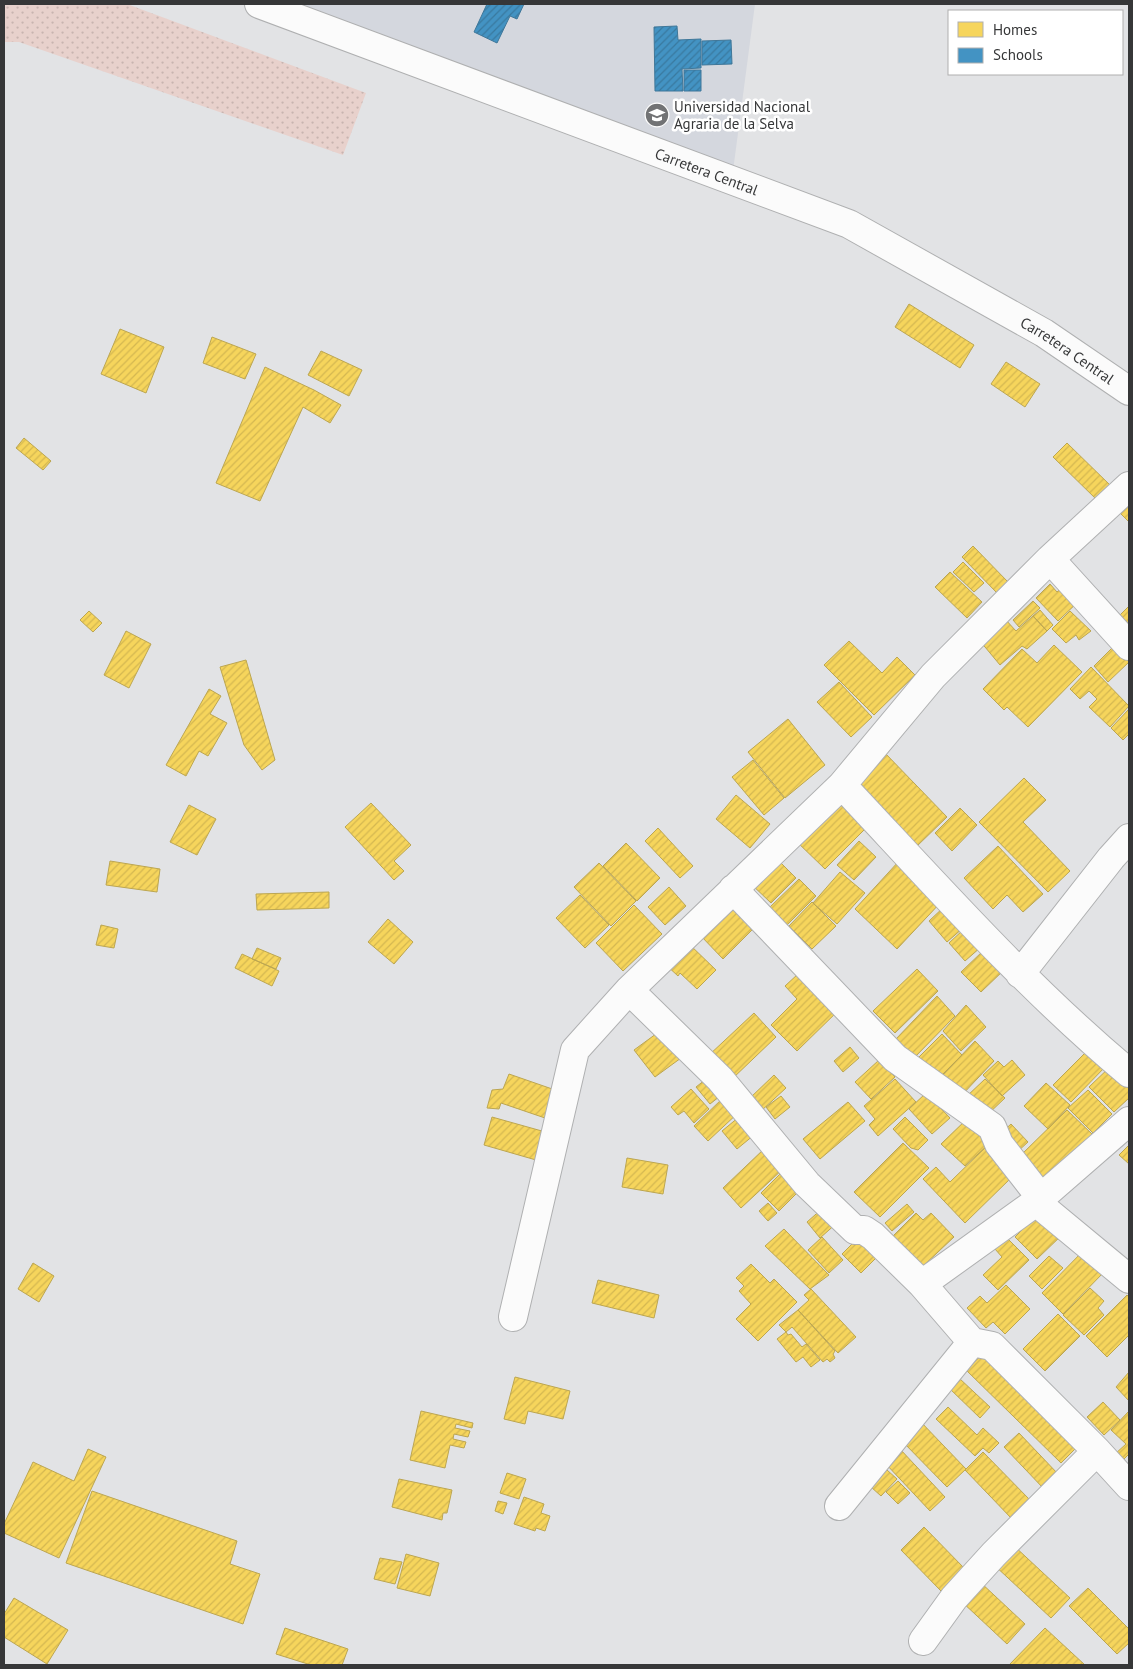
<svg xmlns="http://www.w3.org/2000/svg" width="1133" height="1669" font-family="'PT Sans',sans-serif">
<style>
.built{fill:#d4d7de}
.grass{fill:url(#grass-dots)}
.homes{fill:url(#homes-hatch);stroke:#bca651}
.schools{fill:url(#schools-hatch);stroke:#3f7799}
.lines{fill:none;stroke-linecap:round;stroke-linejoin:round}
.minor-casing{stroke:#afb0b1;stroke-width:30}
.highway-casing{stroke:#afb0b1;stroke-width:30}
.minor{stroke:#fbfbfb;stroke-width:28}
.highway{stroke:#fbfbfb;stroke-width:28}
.labels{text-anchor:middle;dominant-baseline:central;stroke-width:5;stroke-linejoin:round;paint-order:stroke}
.poi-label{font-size:15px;fill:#363738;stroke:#fff;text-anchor:start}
.street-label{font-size:15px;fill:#363738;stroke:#fff}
</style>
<defs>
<pattern id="grass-dots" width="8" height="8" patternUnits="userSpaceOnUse" patternTransform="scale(1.25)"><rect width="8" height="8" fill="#e8d1cc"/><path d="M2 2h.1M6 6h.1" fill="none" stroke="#c8b4b0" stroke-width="1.8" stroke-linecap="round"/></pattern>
<pattern id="homes-hatch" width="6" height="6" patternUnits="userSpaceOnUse" patternTransform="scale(1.25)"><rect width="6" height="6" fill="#f6d55c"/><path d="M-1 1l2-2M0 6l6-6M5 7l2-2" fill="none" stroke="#d4b751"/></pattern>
<pattern id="schools-hatch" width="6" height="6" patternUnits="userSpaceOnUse" patternTransform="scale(1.25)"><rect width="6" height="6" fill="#4393c3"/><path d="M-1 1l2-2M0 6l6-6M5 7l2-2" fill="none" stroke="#39799f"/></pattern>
</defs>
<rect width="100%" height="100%" fill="#e2e3e5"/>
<path class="built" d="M285,4H755L733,171Z"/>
<path class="grass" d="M4,4H127L366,93L343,155L19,42H4Z"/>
<path class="homes" d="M909,304L974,345L960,368L895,327Z
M120,329L164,347L146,393L101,374Z
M212,337L256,354L245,379L203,363Z
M321,351L362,370L349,396L308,375Z
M1006,362L1040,384L1025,407L991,384Z
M265,367L314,390L341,405L330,423L303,407L260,501L216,483Z
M24,438L51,461L43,470L16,448Z
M1067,443L1111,486L1097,500L1053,457Z
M1129,501V522L1119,512Z
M973,546L1008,582L997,593L962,557Z
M963,562L984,583L974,592L953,572Z
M950,572L982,602L967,618L935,587Z
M1050,584L1057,592L1066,584L1080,600L1058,621L1036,598Z
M1033,601L1040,608L1019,627L1013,620Z
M1129,606V629L1118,617Z
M1040,610L1053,625L1047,631L1033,616Z
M89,611L102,623L93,632L80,620Z
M1070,611L1091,631L1079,640L1076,635L1066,643L1052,629Z
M1033,616L1047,631L1027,649L1022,646L1000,665L980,641L1005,619L1016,631Z
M126,631L151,644L129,688L104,675Z
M849,641L882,673L897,657L915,675L874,715L824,665Z
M1054,645L1082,672L1028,727L1007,707L1004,710L983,689L1022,649L1037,663Z
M1115,645L1129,662L1108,682L1094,666Z
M246,660L275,760L262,770L244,745L220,667Z
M1091,667L1129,706L1110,727L1089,707L1097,699L1089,691L1080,699L1070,689Z
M839,682L872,717L851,737L817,702Z
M209,689L221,696L210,714L227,723L208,756L199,751L186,776L166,765Z
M1129,709V734L1123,740L1111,728Z
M788,719L825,765L785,798L748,752Z
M884,752L947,817L915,848L852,783Z
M753,760L784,798L764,815L732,777Z
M1024,778L1046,800L1023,822L1070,871L1048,892L979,822Z
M736,795L770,824L750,848L716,819Z
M836,798L866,828L825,869L795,840Z
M371,803L411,845L394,861L404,871L394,880L345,827Z
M189,805L216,819L197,855L170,842Z
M960,808L977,825L952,851L935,833Z
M658,828L693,866L680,878L645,841Z
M859,841L876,857L854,880L837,865Z
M626,843L660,878L637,901L603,866Z
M998,846L1043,894L1023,912L1007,895L993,909L964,878Z
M774,856L796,878L771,903L749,882Z
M110,861L160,869L157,892L106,885Z
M899,861L942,901L897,949L855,909Z
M599,863L636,901L611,926L574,887Z
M840,872L865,893L837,924L813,903Z
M799,879L816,896L787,925L770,907Z
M669,887L686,906L665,925L648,907Z
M329,892V908L257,910L256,894Z
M580,895L609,925L585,948L556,918Z
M812,902L836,926L812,949L789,926Z
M732,904L755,927L723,959L700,935Z
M634,905L662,934L623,971L596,943Z
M945,906L963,928L947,942L929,921Z
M388,919L413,942L394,964L368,942Z
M101,925L118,929L114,948L96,945Z
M964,929L981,947L965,961L949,943Z
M687,942L716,970L697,989L680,973L678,976L665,964Z
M257,948L281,958L276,969L252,959Z
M984,950L1004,970L981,992L961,972Z
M242,954L279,971L272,986L235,968Z
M917,969L938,991L895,1033L873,1011Z
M798,974L842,1007L797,1051L771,1025L797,999L785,986Z
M937,996L955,1016L913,1059L895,1040Z
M966,1005L986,1027L961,1051L943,1031Z
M754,1013L776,1037L731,1080L708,1056Z
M660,1031L681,1058L655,1077L634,1050Z
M942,1034L962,1055L937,1080L917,1059Z
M975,1041L994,1061L961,1096L941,1077Z
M850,1047L859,1058L843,1072L834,1061Z
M1090,1048L1107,1065L1071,1102L1053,1085Z
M879,1060L895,1077L871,1099L855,1082Z
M1012,1060L1025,1075L1002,1096L983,1075L998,1061L1004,1067Z
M1113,1064L1129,1080V1098L1114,1112L1089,1087Z
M509,1074L558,1091L548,1119L501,1103L499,1109L487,1108L492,1090L503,1089Z
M774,1075L786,1088L761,1111L750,1098Z
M710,1076L724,1093L710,1104L696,1087Z
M895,1079L916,1102L878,1136L869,1125L875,1119L864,1106Z
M985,1079L1005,1098L986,1116L966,1097Z
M1046,1083L1070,1105L1048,1129L1024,1106Z
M691,1089L709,1109L694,1123L684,1111L678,1115L671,1107Z
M1088,1090L1112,1114L1093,1133L1068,1108Z
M926,1093L950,1118L932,1134L909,1109Z
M781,1096L790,1107L775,1119L766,1107Z
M724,1097L739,1112L708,1141L694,1126Z
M848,1102L865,1121L820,1159L803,1139Z
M1067,1110L1092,1134L1045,1181L1020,1156Z
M492,1117L549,1133L543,1162L484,1145Z
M739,1117L754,1135L737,1149L722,1131Z
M905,1117L928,1140L918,1150L911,1148L893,1129Z
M969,1117L990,1143L965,1166L941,1144Z
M1011,1124L1028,1142L1016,1153L999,1135Z
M903,1143L929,1168L880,1217L854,1192Z
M990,1143L1013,1176L965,1223L923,1179L936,1167L950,1182Z
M1129,1145V1164L1119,1155Z
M765,1148L784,1168L741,1208L723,1188Z
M627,1158L668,1165L663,1194L622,1187Z
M784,1170L802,1188L779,1211L761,1193Z
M768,1203L777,1213L768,1221L759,1211Z
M907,1204L914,1212L892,1231L885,1223Z
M824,1207L838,1222L820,1238L807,1222Z
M1041,1211L1063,1234L1037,1259L1015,1237Z
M916,1213L923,1220L931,1213L954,1237L921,1268L892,1237Z
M784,1229L829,1275L810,1289L765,1246Z
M862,1234L881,1253L861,1273L842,1254Z
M822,1237L843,1260L829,1273L808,1250Z
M1007,1238L1029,1260L998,1290L983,1275L1002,1257L995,1249Z
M1085,1249L1106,1270L1063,1314L1042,1293Z
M1049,1256L1063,1268L1042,1289L1029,1276Z
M33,1263L54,1276L39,1302L18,1289Z
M751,1264L770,1283L774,1279L797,1302L758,1341L736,1319L751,1304L739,1291L744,1286L736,1278Z
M598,1280L659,1295L654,1318L592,1303Z
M1006,1285L1030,1309L1005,1334L993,1322L986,1328L967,1308L980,1296L987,1303Z
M1090,1288L1104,1301L1098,1308L1104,1315L1084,1335L1063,1315Z
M811,1289L856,1337L838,1353L798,1310L809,1300L804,1295Z
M1127,1295L1129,1297V1335L1107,1357L1086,1336Z
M798,1310L835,1351L833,1354L835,1358L830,1362L827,1359L823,1362L792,1327L786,1332L779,1325Z
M1058,1314L1080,1336L1045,1371L1023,1349Z
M786,1332L788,1335L791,1334L802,1347L806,1344L820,1360L811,1367L803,1357L796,1362L777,1339Z
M987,1350L1081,1443L1061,1463L966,1370Z
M1129,1372V1401L1116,1387Z
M515,1377L570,1391L563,1419L528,1411L525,1424L504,1419Z
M959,1378L990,1407L980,1418L949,1388Z
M1103,1402L1120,1420L1104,1435L1087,1417Z
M948,1407L977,1435L983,1428L999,1443L989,1453L983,1448L975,1456L936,1419Z
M421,1411L473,1423L472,1428L456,1424L455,1428L470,1431L468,1437L454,1434L453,1439L466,1442L464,1448L450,1445L445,1468L410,1460Z
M1129,1411V1454L1122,1461L1115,1454L1126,1444L1111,1430Z
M919,1420L966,1469L947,1487L900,1439Z
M1019,1433L1059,1475L1044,1489L1004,1447Z
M88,1449L106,1457L59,1558L4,1533V1524L33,1462L74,1481Z
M900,1449L945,1497L930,1511L885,1463Z
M983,1452L1029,1499L1026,1502L1031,1508L1012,1519L965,1470Z
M887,1470L897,1479L881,1496L871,1487Z
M507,1473L526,1479L519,1499L500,1493Z
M399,1479L452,1490L447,1513H443L442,1520L392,1507Z
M898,1481L910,1493L898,1504L886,1492Z
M92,1491L237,1541L230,1564L260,1574L243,1624L66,1563Z
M524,1497L544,1504L541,1513L550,1516L545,1531L536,1528L535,1531L514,1524Z
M498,1501L507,1503L503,1514L495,1511Z
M924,1527L964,1568L941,1591L901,1550Z
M1012,1544L1070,1598L1051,1618L993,1564Z
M406,1554L439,1563L430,1596L397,1588Z
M380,1558L402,1562L395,1584L374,1579Z
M979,1581L1025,1624L1007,1644L961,1601Z
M1088,1588L1129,1629V1643L1117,1654L1069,1606Z
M14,1598L68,1630L47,1664L4,1637V1614Z
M285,1628L348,1649L342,1665H311L276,1654Z
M1045,1628L1085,1665H1009Z"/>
<path class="schools" d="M487,4H524L517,19L510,16L497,43L474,32Z
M677,26L678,40L701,39V68L682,69L683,91H655L654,27Z
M731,40L732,64L702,65V41Z
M684,70H701V91H684Z"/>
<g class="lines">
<g class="minor-casing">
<path id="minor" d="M1050,559L1129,646
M842,785C935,884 1025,986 1129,1073
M733,889L895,1058L992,1127L999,1144L1038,1194L1036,1202L1129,1279
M1020,974L1111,858L1129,838
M629,990L720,1079L807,1184L855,1230H864L873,1236L922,1284L972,1342L992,1346L1097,1451L1129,1486
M922,1284L1036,1202L1129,1121
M513,1317L575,1050L629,990L842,785L933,676L1050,559L1129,486
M839,1506L972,1342
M923,1641L954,1598L994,1554L1097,1451"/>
</g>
<g class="highway-casing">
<g id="highway">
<path id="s1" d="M259,4L849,224L1044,333L1129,391"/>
</g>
</g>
<use href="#minor" class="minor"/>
<use href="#highway" class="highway"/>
</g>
<defs>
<g id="university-disc" transform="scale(1.25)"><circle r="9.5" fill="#727375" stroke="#fff"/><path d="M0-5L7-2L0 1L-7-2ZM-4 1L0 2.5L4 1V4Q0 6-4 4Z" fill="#fff"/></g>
</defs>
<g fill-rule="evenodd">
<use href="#university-disc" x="657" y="115"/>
</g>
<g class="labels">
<g class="poi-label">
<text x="674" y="106">Universidad Nacional<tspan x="674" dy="17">Agraria de la Selva</tspan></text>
</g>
<g class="street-label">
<text stroke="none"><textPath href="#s1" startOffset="478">Carretera Central</textPath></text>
<text stroke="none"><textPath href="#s1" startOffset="882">Carretera Central</textPath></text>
</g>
</g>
<rect width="1133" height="1669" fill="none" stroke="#363738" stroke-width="10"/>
<rect x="948" y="10" width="175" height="65" fill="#ffffff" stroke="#afafaf"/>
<rect x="958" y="22" width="25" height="15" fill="#f6d55c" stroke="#afafaf"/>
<text x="993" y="35" font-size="15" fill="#363738">Homes</text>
<rect x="958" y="48" width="25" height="15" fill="#4393c3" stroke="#afafaf"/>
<text x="993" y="60" font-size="15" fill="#363738">Schools</text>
</svg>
